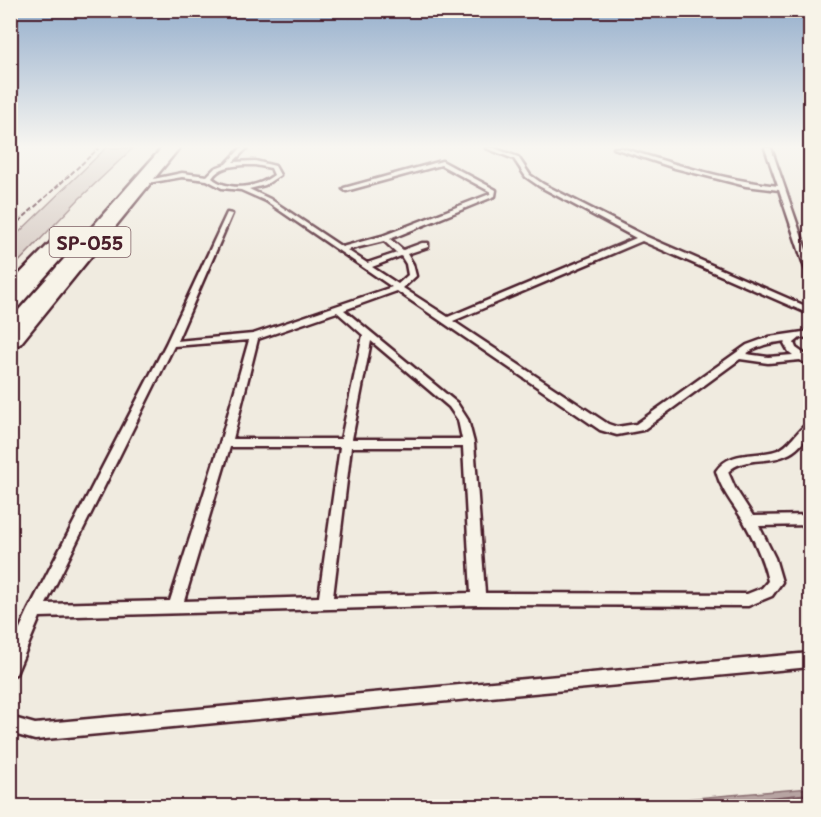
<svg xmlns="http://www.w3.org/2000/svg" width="821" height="817" font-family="'Playpen Sans',sans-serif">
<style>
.green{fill:#d8cdc6;stroke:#917678;stroke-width:1.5}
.water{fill:#b7a4a2;stroke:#8b6f72;stroke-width:1.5}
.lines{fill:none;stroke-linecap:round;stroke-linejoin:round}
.shore{stroke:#76545b;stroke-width:2}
.service-casing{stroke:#4a1f2b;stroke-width:5}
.motorway-casing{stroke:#4a1f2b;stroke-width:5}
.service{fill:#f7f3e8;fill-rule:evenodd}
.motorway{fill:#f7f3e8;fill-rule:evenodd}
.rail-far1{stroke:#4a1f2b;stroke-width:2;stroke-dasharray:5 2;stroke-linecap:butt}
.rail{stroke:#4a1f2b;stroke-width:3;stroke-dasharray:7 3;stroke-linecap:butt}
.labels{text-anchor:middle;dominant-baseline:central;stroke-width:4.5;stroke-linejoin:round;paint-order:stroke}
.shield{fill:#f7f3e8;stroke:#7e5f64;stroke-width:1.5}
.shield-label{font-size:18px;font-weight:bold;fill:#4a1f2b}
</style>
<rect width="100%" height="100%" fill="#f0ebe0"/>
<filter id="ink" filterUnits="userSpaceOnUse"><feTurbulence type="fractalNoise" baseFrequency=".0167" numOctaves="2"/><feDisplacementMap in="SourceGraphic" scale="12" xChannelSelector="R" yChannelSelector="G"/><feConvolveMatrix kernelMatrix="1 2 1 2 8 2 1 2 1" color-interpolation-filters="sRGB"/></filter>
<g filter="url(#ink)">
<path class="green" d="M106,148H133L79,199L11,270V240Z"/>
<path class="water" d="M810,788V806H603Z"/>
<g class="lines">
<path class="shore" d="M683,806L810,794"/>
<g class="service-casing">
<path id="service" d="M241,148H247L233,162L255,161L275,166L280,175L265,185L249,189L270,199L342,247L382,236L490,194L491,192L441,165L346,191L343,189L344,188L442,161L496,190L495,196L390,239L403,250L422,243H428V247L407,254L413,264L416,276L403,288L448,317L636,238L539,186L526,177L514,159L486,148H494L518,157L530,175L543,184L645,236L810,308V313H807L642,241L453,321L608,424L617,427L636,424L747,345L769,337L810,331V337L800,338L794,343L796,348L810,358V365L800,360L768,363L740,359L643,430L617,435L600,430L397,291L344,310L457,403L468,420L474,443L485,593L747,594L762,588L768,581C763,559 754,539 743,520C733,504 721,490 716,471C731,449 756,458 778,450C792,445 799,426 810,423V433C804,441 797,451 786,455C768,464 743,456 728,472L735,488L753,516L810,515V525L759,526L775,558L782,582L772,596L748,606L478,605L40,617L16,674L10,676V650L28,611L166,344L227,213L232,214L177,341L253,334L392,287L266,201L241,190L222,188L207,180L182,177L142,184L139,182L182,173L207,176L215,168L226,164ZM243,165H255L271,168L274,175C257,188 229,192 212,178C219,167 231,166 243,165ZM384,241L397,253L367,263L347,250ZM401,256L406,264L408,275L398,284L372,267ZM337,312L363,335L341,439H233L258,339ZM249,340L220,443L170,601L46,604L174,346ZM371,341L449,407L458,420L462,439H352ZM786,341L784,343L789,352L793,355L768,357L746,354C758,345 771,343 786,341ZM230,447H340L319,597L184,601ZM351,447H463L471,593L333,597Z
M614,148H622C673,164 724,180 778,186L765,148H771L810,261V281L806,279V271L779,190L746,186L675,168Z
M810,653V667L35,740L10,733V717L35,724Z"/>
</g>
<g class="motorway-casing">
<path id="motorway" d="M162,148H179L20,344L10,346V320Z
M59,240L67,242L71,247L67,252L19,306L10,308V284L51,242Z"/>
</g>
<use href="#service" class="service"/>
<use href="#motorway" class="motorway"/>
<path class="rail-far1" d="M14,226L99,148"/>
<path class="rail" d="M10,229L15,224"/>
</g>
</g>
<linearGradient id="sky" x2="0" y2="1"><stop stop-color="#94aecc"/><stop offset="0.56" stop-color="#f8f6f1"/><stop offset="1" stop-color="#f8f6f1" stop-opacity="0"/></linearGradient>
<rect width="821" height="262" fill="url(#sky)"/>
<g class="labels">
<rect class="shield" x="49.5" y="227" width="81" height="30" rx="4.5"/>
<g class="shield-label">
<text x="90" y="242">SP-055</text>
</g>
</g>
<rect width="821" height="817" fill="none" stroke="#f7f3e8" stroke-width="36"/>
<rect x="18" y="18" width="785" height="781" fill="none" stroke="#4a1f2b" stroke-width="2" filter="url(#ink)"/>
</svg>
